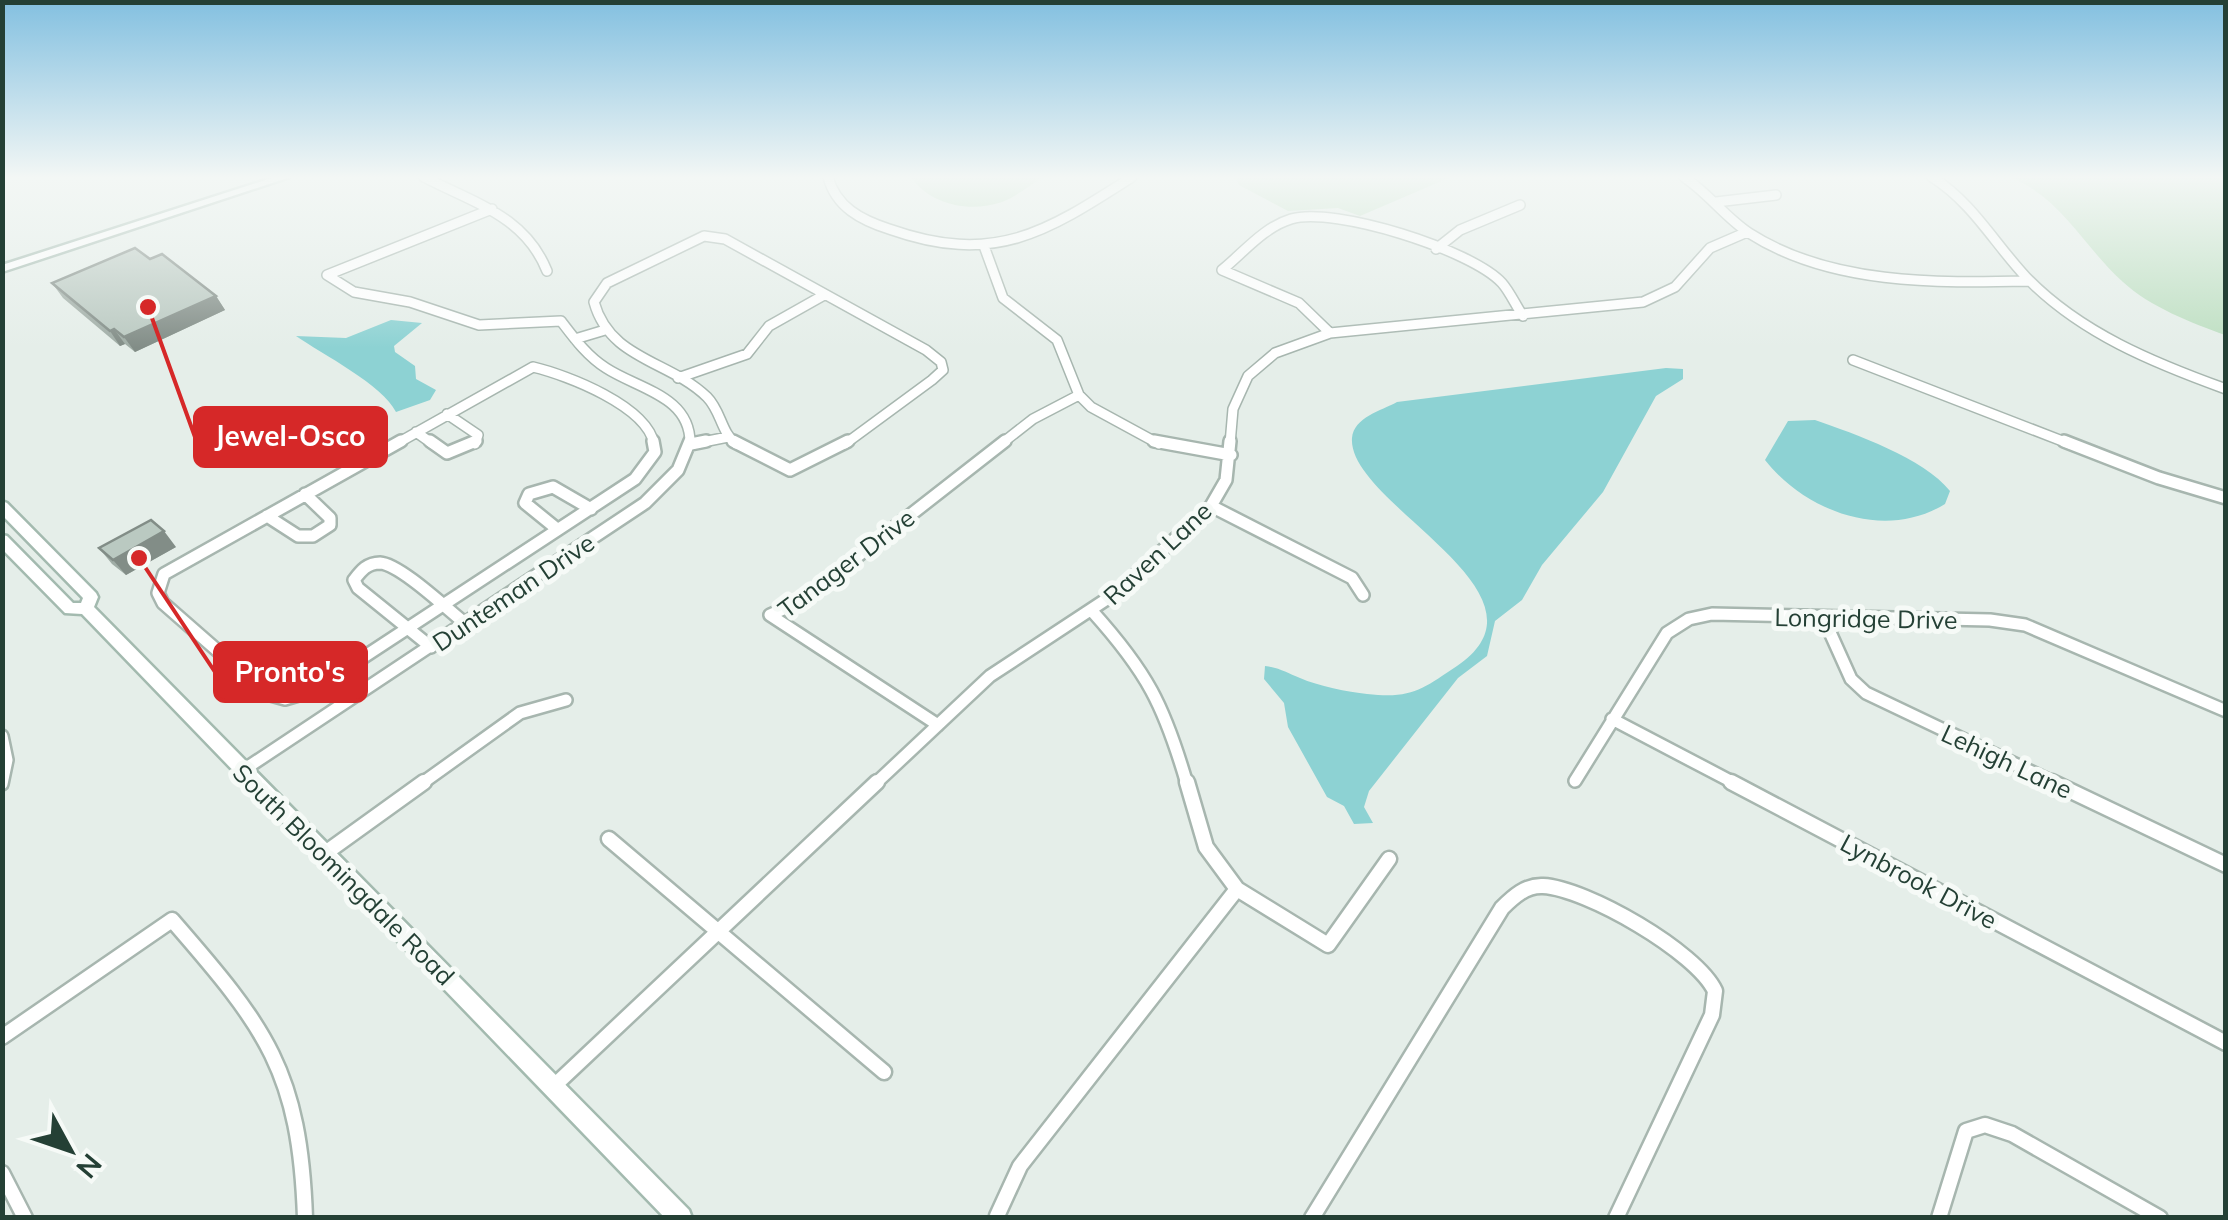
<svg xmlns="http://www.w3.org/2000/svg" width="2228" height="1220" font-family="Mulish,sans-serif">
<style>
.green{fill:#bedfc2}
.water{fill:#8dd2d3}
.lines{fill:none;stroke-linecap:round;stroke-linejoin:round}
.minor-far2-casing{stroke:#a7b6af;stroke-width:12}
.minor-far1-casing{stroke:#a7b6af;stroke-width:16}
.minor-casing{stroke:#a7b6af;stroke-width:19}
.secondary-casing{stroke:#a3baaf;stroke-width:5}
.minor-far2{stroke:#fff;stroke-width:9}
.minor-far1{stroke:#fff;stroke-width:11}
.minor{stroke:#fff;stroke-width:14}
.secondary{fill:#fff;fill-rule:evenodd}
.wall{fill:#a0ada6}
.shaded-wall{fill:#828d87}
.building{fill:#bac9c1;stroke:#828d87;stroke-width:2.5}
.labels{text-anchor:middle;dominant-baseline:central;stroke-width:10;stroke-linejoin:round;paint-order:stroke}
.street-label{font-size:25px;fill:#244035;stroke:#f6faf7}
.leader{fill:none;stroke:#d62828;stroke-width:4}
.callout-dot{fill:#d62828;stroke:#f6faf7;stroke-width:4}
.callout{fill:#d62828;stroke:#d62828;stroke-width:4}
.callout-label{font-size:28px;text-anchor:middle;font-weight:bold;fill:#fff}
</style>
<rect width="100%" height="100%" fill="#e5eee9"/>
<path class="green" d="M911,177H1043C1030,185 1016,197 1002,202C970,213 930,205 911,177Z
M1236,177H1451L1360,216L1338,208L1288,211L1239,185Z
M2011,177H2225V335C2192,323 2150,307 2123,282C2082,245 2064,201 2011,177Z"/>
<path class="water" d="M391,320L422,323L394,346L395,352L415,366L416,379L436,390L430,400L396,412C383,385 322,354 296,336L346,338Z
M1666,368L1683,369V379L1656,396L1603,492L1542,565L1522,600L1495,621L1487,656L1458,678L1369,791L1364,807L1373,823L1354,824L1344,806L1327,797L1288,727L1284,703L1264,679L1265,666C1280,668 1287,673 1300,678C1318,686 1348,692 1367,694C1413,699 1422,689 1457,666C1565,593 1347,504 1352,438C1354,417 1381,411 1397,402Z
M1815,420C1855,434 1924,458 1950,491L1945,504C1885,541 1806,512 1765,460L1788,421Z"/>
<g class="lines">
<g class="minor-far2-casing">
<path id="minor-far2" d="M424,177C474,203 525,216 547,271
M828,177C836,207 861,220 889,229C994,266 1045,233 1132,177
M1684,177C1708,193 1725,217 1749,233C1830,285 1936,283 2029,281
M1932,177C1973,203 1994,243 2026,277C2080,333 2154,363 2226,389
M1716,202L1776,195
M492,209L327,275L354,292L410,302L479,325L561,321C574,338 587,356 606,368C638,389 691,396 690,444
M984,246L1003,298L1057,340L1079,395L1091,407L1159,444
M1436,249L1460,230L1520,205
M1330,333L1299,303L1222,270C1243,253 1264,227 1291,219C1334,206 1472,250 1502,283C1510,292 1516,306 1523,316
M575,339L605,330
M1853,360L2070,444
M678,378L747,354L769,326L824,295
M447,414L478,435L475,444
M416,432L433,444
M396,444L533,367C567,375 647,406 654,444
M693,444L728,437
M736,444C721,432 721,411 707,397C669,360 610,360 594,302L607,283L704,236L725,239L926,350L941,362L943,370L932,380L845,444
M1001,444L1033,419L1079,395
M1230,444L1233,409L1248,376L1275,353L1330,333L1643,302L1675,287L1710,248L1747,232"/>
</g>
<g class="minor-far1-casing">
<path id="minor-far1" d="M401,441L164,574L158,593L163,603L267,694L285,699L312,691L635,479L655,452L653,441
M430,441L447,453L476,441
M733,441L790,470L848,441
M1154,441L1231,455
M2064,441L2159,478L2226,498
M691,444L706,441
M1211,506L1352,578L1363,595
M267,516L298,536H313L330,525V518L305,494
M557,529L525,503L529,494L553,487L591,509
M1092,611C1147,672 1164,705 1187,784
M1824,619L1851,679L1866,693L2057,784
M431,647L358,588L354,580C361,571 367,563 380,563C400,564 448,610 466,624
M1612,719L1736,784
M938,725L770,615L799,602L1005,441
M2,736L7,760L2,784
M242,771L645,503L678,470L690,441
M1575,781L1667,633L1689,619L1712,614L1990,620L2025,625L2226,711
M421,784L520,713L566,700
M875,784L990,676L1116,593L1211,506L1226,480L1230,441"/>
</g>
<g class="minor-casing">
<path id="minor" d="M1731,782L2226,1043
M2052,782L2226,865
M609,839L884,1072
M324,854L424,782
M1237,889L1328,945L1389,859
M2,1037L172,920C266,1028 300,1071 305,1218
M554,1086L877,782
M2,1173L25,1218
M997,1216L1020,1166L1237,889L1206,847L1187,782
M1312,1218L1502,908C1513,897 1526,885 1543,886C1586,888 1697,952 1715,991L1712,1015L1616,1218
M1939,1218L1966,1131L1985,1125L2012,1134L2160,1218"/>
</g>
<g class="secondary-casing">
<path id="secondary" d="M275,177H290L2,272V265Z
M2,501L7,503L96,593L98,597L94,607L689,1210L692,1218H665L82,614L65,613L2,549V535L7,536L73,603H81L83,598L2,515Z"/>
</g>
<use href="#minor-far2" class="minor-far2"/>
<use href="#minor-far1" class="minor-far1"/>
<use href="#minor" class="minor"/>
<use href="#secondary" class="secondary"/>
</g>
<path class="wall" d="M150,259L216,296L225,310L135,352L125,344L120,346L63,298L52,283Z
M176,547L126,575L112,564L99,548Z"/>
<path class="shaded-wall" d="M216,296L225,310L135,352L124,337Z
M114,329L125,344L120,346L110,331Z
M164,531L176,547L126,575L113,560Z"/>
<path class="building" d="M135,248L150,259L162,254L216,296L124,337L114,329L110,331L52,283Z
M151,520L164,531L113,560L99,548Z"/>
<linearGradient id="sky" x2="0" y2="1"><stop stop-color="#83c0e0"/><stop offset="0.51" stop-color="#f3f7f5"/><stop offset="1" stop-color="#f3f7f5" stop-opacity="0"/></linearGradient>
<rect width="2228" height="348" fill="url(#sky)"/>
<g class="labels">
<g class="street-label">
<text transform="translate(1157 553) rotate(-43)">Raven Lane</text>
<text transform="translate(846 563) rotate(-37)">Tanager Drive</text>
<text transform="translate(513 592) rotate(-34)">Dunteman Drive</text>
<text transform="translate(1866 618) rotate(1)">Longridge Drive</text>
<text transform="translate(2007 761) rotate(25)">Lehigh Lane</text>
<text transform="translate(344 874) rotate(45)">South Bloomingdale Road</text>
<text transform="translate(1919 881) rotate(28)">Lynbrook Drive</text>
</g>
</g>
<path class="leader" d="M148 307L195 437M139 558L215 672"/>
<g class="callout-dot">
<circle cx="148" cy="307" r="10"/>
<circle cx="139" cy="558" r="10"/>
</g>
<g class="callout">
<rect x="195" y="408" width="191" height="58" rx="10"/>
<rect x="215" y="643" width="151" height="58" rx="10"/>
</g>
<g class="callout-label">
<text x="290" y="446">Jewel-Osco</text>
<text x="290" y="682">Pronto's</text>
</g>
<rect width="2228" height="1220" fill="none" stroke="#244035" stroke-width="10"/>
<g transform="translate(70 1150) rotate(130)" stroke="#f6faf7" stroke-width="8" paint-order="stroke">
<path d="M0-8L18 38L0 25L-18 38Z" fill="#244035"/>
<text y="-15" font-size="28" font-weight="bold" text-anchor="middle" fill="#244035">N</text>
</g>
</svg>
